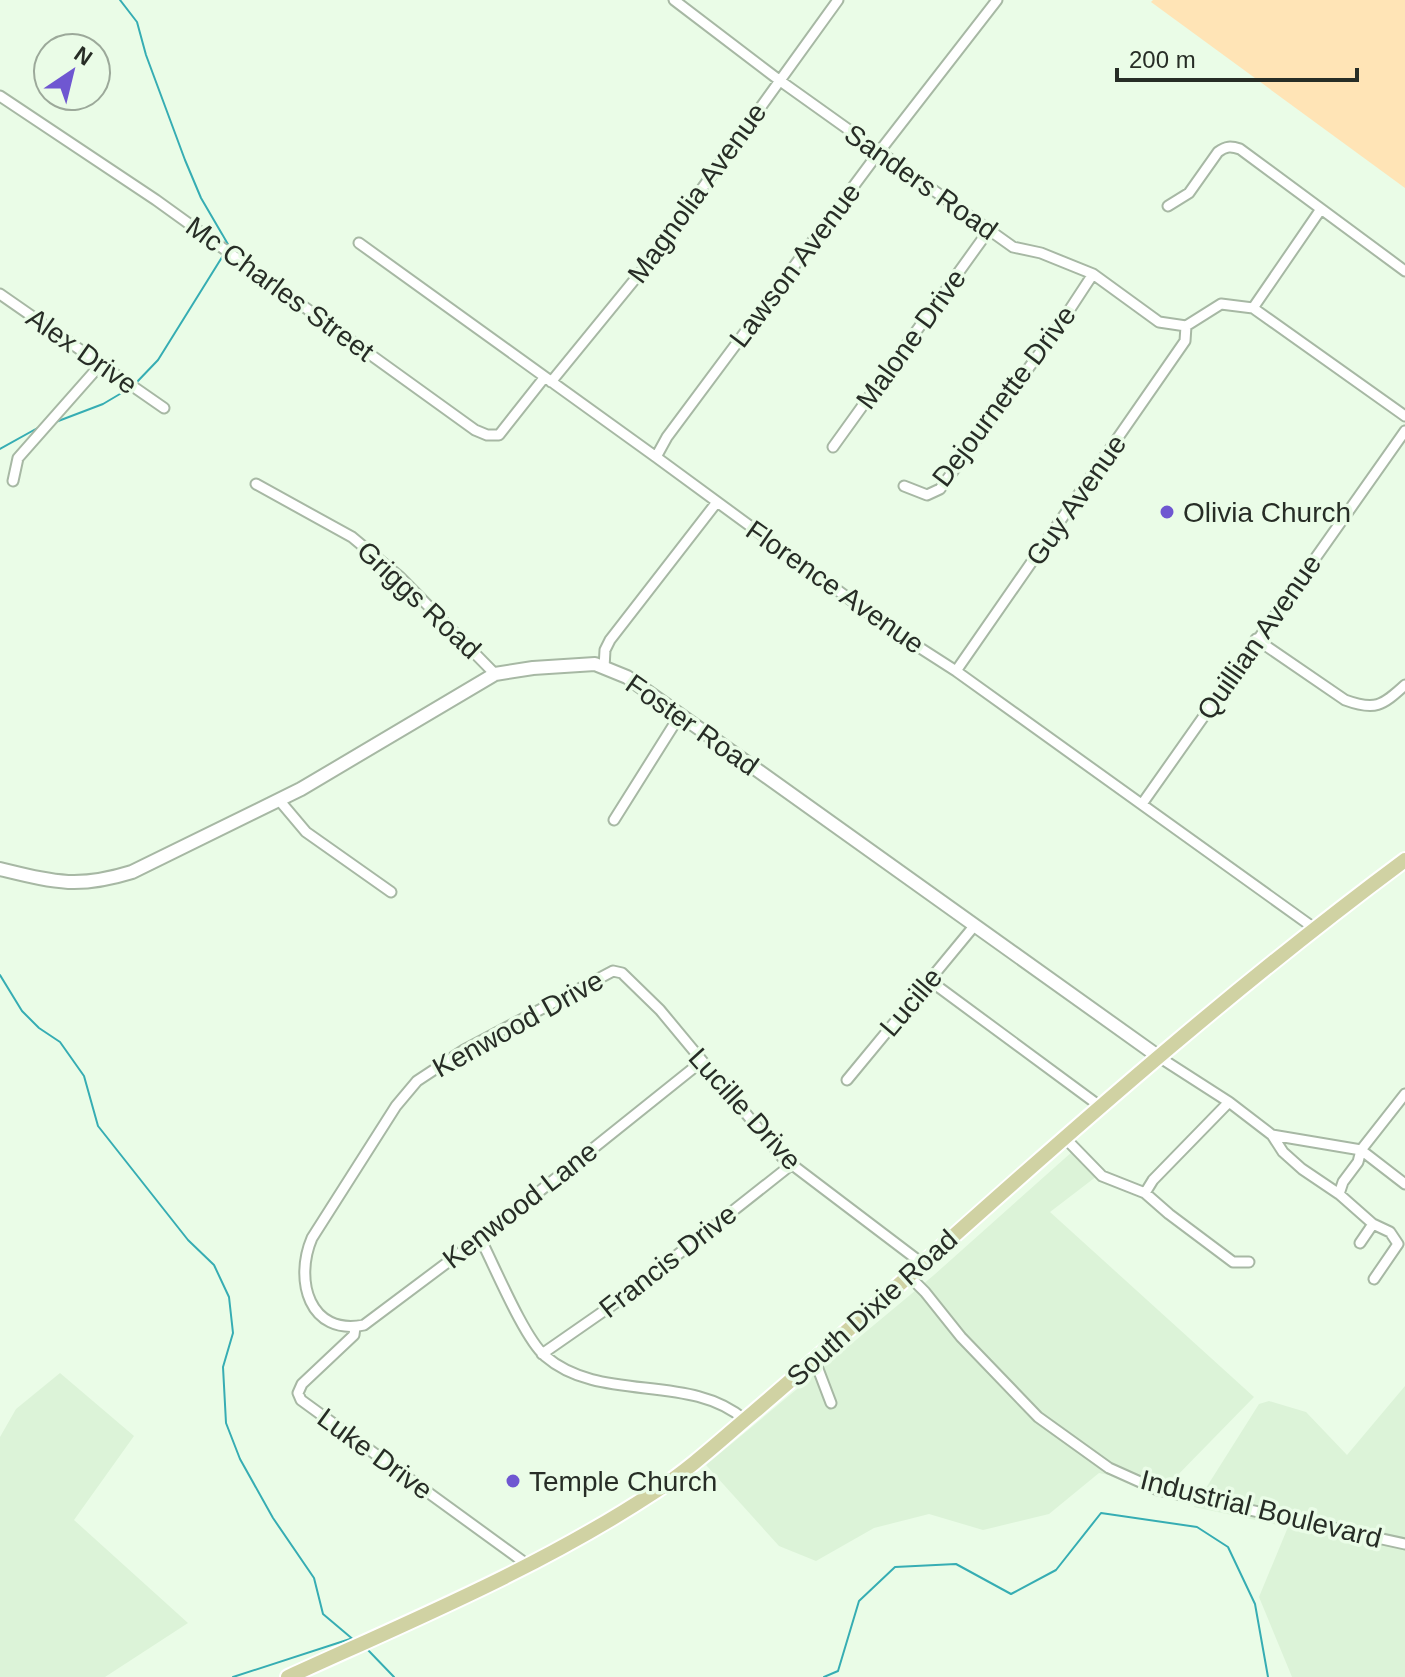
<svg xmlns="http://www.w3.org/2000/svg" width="1405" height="1677" font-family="Helvetica,sans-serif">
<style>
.built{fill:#dcf3d8}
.green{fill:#ffe4b6}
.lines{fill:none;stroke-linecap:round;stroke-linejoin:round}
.stream{stroke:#36adb3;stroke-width:2}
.street-casing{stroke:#a7b8a4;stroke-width:13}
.secondary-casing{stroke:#a7b8a4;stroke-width:16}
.primary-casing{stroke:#fff;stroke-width:18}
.street{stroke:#fff;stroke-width:9}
.secondary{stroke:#fff;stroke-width:12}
.primary{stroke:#d0d2a3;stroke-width:14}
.poi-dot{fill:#6f57d1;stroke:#eafce7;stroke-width:3}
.labels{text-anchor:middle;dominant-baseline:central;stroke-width:7;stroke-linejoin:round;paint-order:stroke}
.street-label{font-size:28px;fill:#272d26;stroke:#eafce7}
.poi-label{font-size:28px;fill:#272d26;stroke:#eafce7;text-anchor:start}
</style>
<rect width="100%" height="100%" fill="#eafce7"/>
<path class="built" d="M1073,1151L1097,1176L1050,1212L1254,1397L1167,1486L1099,1473L1049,1514L983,1530L929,1514L874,1528L816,1561L779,1546L706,1465L934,1275Z
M60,1373L134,1436L74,1520L188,1623L105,1677H0V1437L16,1409Z
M1405,1386V1677H1292L1259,1597L1288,1527L1194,1507L1259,1404L1269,1401L1306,1412L1347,1455Z"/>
<path class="green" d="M1153,0H1405V188L1151,2Z"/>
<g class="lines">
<path class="stream" d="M120,0L137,22L146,55L185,160L201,198L229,246
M135,384L158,360L224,254
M53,423L103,404L130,388
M0,449L43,425
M0,975L22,1011L39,1028L60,1042L84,1076L98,1126L188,1240L214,1265L229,1297L233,1333L223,1367L226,1423L240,1459L273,1518L314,1578L323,1614L355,1641
M367,1649L394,1677
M233,1677L350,1639
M824,1677L838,1671L859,1601L895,1567L956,1564L1011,1594L1056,1570L1101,1513L1197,1527L1228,1547L1255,1604L1268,1677"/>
<g class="street-casing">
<path id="street" d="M674,0L779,80L1013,247L1041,253L1093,274L1159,322L1186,326
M0,96L156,200L475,430L487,435H499L544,378
M1168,206L1189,193L1218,152C1226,146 1231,146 1240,149L1405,271
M359,243L656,457L889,628L956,671L1314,928
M0,294L164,408
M1253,308L1321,209
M1186,326L1221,304L1253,308L1405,416
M551,382L649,262L838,0
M833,447L989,230
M656,457L667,437L879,152L997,0
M13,481L18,458L101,364
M256,484L352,537L400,577L495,674
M904,486L927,495L940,489L1055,332L1093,274
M1256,639L1345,700C1375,711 1382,706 1405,685
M604,668L605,650L610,640L717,502
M956,671L1185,341L1186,326
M279,800L306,832L391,892
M1142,804L1405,431
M614,820L680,715
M929,980L1101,1107
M1159,1057L1229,1102L1272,1135L1283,1152L1302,1169L1339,1194L1373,1224L1390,1232L1398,1244L1374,1279
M701,1062L500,1223L364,1325C309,1336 294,1280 312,1238L396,1106L417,1081L464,1050L613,971L622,973L660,1010L782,1157L923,1264
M847,1080L975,925
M1272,1135L1361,1150
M1066,1139L1102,1176L1145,1193L1169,1214L1233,1262H1249
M1361,1150L1405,1184
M1145,1193L1153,1180L1229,1102
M1339,1194L1343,1182L1358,1162L1361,1150L1405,1094
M480,1238C494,1265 524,1338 545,1356C600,1404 690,1372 745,1420
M1360,1243L1373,1224
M910,1277L925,1292L961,1337L1038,1417L1109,1468L1158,1490L1405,1544
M355,1327L354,1335L302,1384L298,1393L301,1400L521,1560L525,1566
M542,1354L624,1297L791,1165
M815,1361L831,1403"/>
</g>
<g class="secondary-casing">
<path id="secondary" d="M0,869C54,882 77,889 132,872L301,789L495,674L533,668L595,664L627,677L1159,1057"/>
</g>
<g class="primary-casing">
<path id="primary" d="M288,1677C413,1620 541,1567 656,1491C691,1468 722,1439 754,1412C820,1356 884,1298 948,1241C1096,1109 1246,978 1405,860"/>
</g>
<use href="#street" class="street"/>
<use href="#secondary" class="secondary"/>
<use href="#primary" class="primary"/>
</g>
<g class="poi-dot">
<circle cx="1167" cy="512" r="8"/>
<circle cx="513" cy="1481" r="8"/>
</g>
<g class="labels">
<g class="street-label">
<text transform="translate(921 182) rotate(35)">Sanders Road</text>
<text transform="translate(697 193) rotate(-54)">Magnolia Avenue</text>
<text transform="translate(795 265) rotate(-53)">Lawson Avenue</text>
<text transform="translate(280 289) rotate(36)">Mc Charles Street</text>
<text transform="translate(911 339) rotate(-54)">Malone Drive</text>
<text transform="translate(82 351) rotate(35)">Alex Drive</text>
<text transform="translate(1004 396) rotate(-53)">Dejournette Drive</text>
<text transform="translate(1076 500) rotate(-55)">Guy Avenue</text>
<text transform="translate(835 587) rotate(35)">Florence Avenue</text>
<text transform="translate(419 600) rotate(43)">Griggs Road</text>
<text transform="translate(1259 637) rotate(-55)">Quillian Avenue</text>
<text transform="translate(692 725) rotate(35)">Foster Road</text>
<text transform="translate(911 1002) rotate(-50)">Lucille</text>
<text transform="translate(518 1024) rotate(-29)">Kenwood Drive</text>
<text transform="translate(745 1109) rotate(48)">Lucille Drive</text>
<text transform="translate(520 1205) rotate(-38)">Kenwood Lane</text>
<text transform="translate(668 1261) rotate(-38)">Francis Drive</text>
<text transform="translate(872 1308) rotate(-42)">South Dixie Road</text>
<text transform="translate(375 1454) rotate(36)">Luke Drive</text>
<text transform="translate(1261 1509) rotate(14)">Industrial Boulevard</text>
</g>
<g class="poi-label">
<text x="1183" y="512">Olivia Church</text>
<text x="529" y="1481">Temple Church</text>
</g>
</g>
<g transform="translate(72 72) rotate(35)"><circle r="38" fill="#eafce7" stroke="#9ca99a" stroke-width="2"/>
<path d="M0-6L14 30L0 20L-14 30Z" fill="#6f57d1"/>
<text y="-12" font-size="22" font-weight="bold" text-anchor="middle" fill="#272d26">N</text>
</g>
<path d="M1117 68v12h240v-12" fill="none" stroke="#272d26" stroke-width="4"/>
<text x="1129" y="68" font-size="24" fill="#272d26" stroke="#eafce7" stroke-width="6" paint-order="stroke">200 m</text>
</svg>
